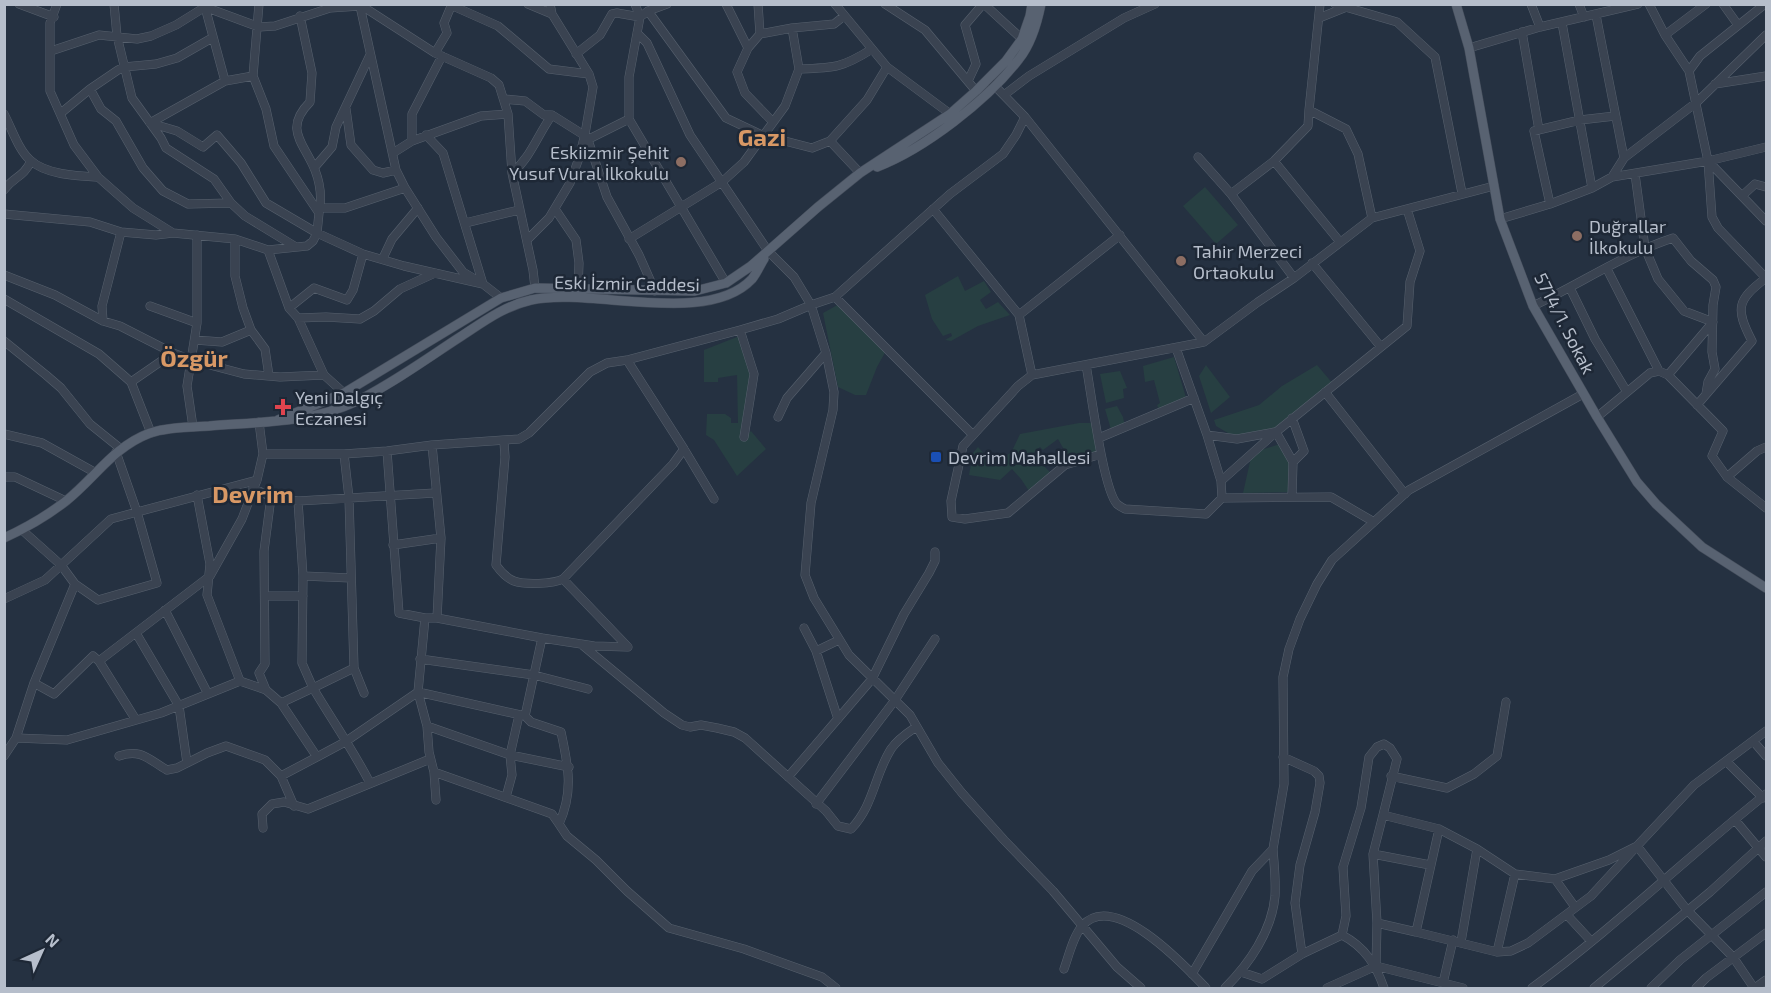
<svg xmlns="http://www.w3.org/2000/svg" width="1771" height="993" font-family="'Exo 2',sans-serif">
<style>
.green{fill:#273f42}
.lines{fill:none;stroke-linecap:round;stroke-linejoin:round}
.minor-casing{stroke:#57616e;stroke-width:9}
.major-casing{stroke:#434c5a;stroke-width:10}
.minor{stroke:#3a4351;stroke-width:8}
.major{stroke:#586271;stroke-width:9}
.education-dot{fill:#8d6e63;stroke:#1e2836;stroke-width:2}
.health-dot{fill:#e0444e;stroke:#1e2836;stroke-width:2}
.transit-dot{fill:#1a4fb4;stroke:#1e2836;stroke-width:2}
.labels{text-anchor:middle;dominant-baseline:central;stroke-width:5;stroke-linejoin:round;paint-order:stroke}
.poi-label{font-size:18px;fill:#b6becb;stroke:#1e2836;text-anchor:start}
.street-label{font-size:18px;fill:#b6becb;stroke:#1e2836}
.district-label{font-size:24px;font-weight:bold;fill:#d89865;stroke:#1e2836}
</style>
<rect width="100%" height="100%" fill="#253141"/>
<path class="green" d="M1205,187L1238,225L1216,244L1183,206Z
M958,276L965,291L984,281L991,292L980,300L986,309L998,302L1010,315L978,326L951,341L945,340L952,336L951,333L943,336L932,319L925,295Z
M841,303L887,349L877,367L866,395H855L838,387L823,313Z
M742,335L754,374L745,437L751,431L766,449L737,476L714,440L706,435L707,414H725L731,418V423H738L737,375L718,378V382H704V350Z
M1174,357L1187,401L1160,412L1157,405L1160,403L1154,380L1145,382L1143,366Z
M1206,365L1230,397L1211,413L1199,376Z
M1317,365L1334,385L1276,432L1233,436L1216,426L1214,420L1259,405L1282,386Z
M1120,371L1127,388L1123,389L1124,398L1106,403L1100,374Z
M1117,406L1123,417L1125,427L1112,433L1105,409Z
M1079,423H1093L1101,454L1065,465L1066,453L1058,439L1043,450L1040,447L1029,457L1037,466L1041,463L1053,475L1031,494L1021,479L1012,469L1000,480L969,475L973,453L978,447L995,466L1012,451L1020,434Z
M1283,443L1293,462L1292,492L1243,493L1252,453Z"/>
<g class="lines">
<g class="minor-casing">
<path id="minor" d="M19,4L54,17
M57,4L50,23V91L74,145L98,177L133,208L173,233L235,239L268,250L289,308L298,318L324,375L354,402
M114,4L117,36L132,98L161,138L166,148L214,179L231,203L245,216L296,247
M259,4L253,76L266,109L274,146L319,213L317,233L313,241L307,246L268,250
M359,4L435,53L491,78L499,85L508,114L512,173L533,270L535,288
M528,4L552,14
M726,4L748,48
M758,4L760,34
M835,4L887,67L953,116
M885,4L925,30L976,91
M984,4L1022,39
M1320,4L1309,110L1346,129L1358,154L1372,218
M1335,4L1397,22L1435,57L1462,193
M1531,4L1540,27
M1579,4L1584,17
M1649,4L1665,35
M1706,4L1665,35L1689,71L1708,161L1712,217L1718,228L1766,278
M1723,4L1738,25
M453,6L498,26L549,69L589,74
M205,7L225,81
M648,11L726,118L762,135L812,148L830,141L860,173
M1596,15L1624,158
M300,16L312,73L310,102C283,129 304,143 315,170C320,183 322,199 319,213
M1319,18L1344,8
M1562,23L1592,188
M1522,32L1539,130
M637,33L647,43L690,135L768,251L794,277L811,305L826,353L834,392L833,410L811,503L805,575L814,598L849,655L910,715L938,763L962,793L1004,840L1053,891L1117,967L1141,988
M1469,48L1540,27L1638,4
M51,51L99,35L137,39L151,36L176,25L205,7L259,27L275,26L330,8L360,6L396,170L405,188L436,237L463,272L483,284
M435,53L447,33L444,23L452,4
M576,54L600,35L612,14L617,13L640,17L648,11L667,4
M799,69C834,68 842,68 872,49
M1689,71L1700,56L1765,4
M968,81L976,64L965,25L983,4
M991,82L1025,117L1204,342
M1715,84L1766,76
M90,89L101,109L116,121L143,168L163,191L188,204L231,203
M1004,95L1029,76L1124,18L1155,4
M504,99L525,101L544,115H552L587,137L607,197L639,255L655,291
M346,109L351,145L373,170L383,173L396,170
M61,113L90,89L118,70L124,67L156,64L177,58L212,38
M4,114C12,129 18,149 30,160C46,175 78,176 98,177
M629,119L726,283
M772,121L745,93L737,72L748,48L760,34L792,28L834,24L844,16
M150,123L177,131L203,147L217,135L241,163L266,203L317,233L363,254L404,266L483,284L501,298
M150,123L225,81L253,76
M426,135L443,153L483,284
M589,139L629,119V77L640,17L635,4
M412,141L481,116L508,114
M830,141L867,100L887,67
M393,153L412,141V114L442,56
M1198,157L1231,194L1294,278
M1274,161L1340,242
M1708,161L1766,221
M314,168L332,147L336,127L370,55
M512,173C531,157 537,136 552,115
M1612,177L1708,161L1766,147
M4,190C14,176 23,178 31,161
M1231,194L1274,161L1308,126L1309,110
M1743,195L1755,184L1766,187
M1550,204L1534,131L1580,120L1615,116
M320,208H345L405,188
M555,209L576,240L579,263L578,289
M933,209L1019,315L1032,375L1018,386L963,446L951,501L952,517L965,519L1008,513L1065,465L1101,454
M4,214L90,222L121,232L102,306L103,321
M1500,219L1550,204L1592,188L1612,177L1624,158L1697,102L1766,35
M465,223L519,210
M121,232L156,235L173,233
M235,239V276L243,308L251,330L265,349L269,376
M629,239L722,182L744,162L785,106L799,69L792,28
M527,240L549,218L570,183L579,158L585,134L593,87L589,74L552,14L550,4
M383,258L392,239L418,208
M1312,263L1381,347
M1607,269L1659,371
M4,275L55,295L103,321L120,326L173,353L191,360L244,374L280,377L324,375
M1570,288L1595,339L1627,392
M835,297L972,434
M4,299L99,354L131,382L151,433
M150,306L197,323
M1533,306C1580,284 1624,254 1673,238L1691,261L1713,280L1716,287L1713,305L1712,352L1715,369L1708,382L1706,394
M289,308L314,288L347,300L353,290L363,254
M1019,315L1120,235
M298,318L326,317L360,319L374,311L400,289L435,273
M740,330L754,374L744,437
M195,340L222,342L251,330
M4,341L46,375L61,388L90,424L121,449
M1176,348L1207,435
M627,360L684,449L714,499
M1086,365C1091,391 1103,489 1117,504C1119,506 1123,508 1125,509L1206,514L1222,498L1331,497L1374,522
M1032,375L1204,342L1258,302L1294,278L1372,218L1494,186
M1668,375L1723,431L1712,456L1727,477L1766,508
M131,382L173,353
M1325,392L1405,494
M1697,405L1752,341C1735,308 1737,300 1766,278
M778,417L787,398L826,353
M1597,417L1650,373L1659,371L1668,375L1713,322L1684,311L1658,279L1645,248L1635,174
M1292,418L1304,451L1293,462
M193,427L187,386L197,323V235
M1276,432L1293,462L1292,496
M4,434L42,443L96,473
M1099,438L1194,398
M504,442L505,457L496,565C501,572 506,578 514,581C525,585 553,584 563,579L673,464L684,449
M432,445L441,538L437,618H425L418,692L427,726L429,752L434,772L436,800
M387,451L399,613L425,618
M263,454H344L387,451L432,445L519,439L529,433L590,372L607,363L627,360L740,330L778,319L811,305L835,297L950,194L1003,154L1016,135L1025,117
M344,454L349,498L354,668L364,693
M4,477H15L66,501
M1727,477L1757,451L1766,447
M1221,481L1276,432L1407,326L1410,282L1420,251L1407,209
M253,488L271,497L298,501L435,493
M197,495L210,564L207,595L240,681L266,690L281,703L317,757L345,742L418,692L525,716L531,722L561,732C568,765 574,791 559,824L567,836L596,860L627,891L669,928L744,949L822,977L836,988
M1222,498L1221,481L1207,435L1237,439L1275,432
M22,530L61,565L75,584L98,600L157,583L137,512L116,452
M393,545L441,538
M303,576L351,578
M563,579L628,647
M265,596H303
M4,599L45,580L111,519L257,480
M165,610L208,694
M437,618L542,638L594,646L628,647
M804,628L816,651L838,719
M136,633L179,706L187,763
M581,644L664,713L682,725L690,727L701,725L717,728L734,732L745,738L826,811L838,826L851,829C874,805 874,776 891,749C897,740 907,733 916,727
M816,651L839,640
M420,659L534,675L588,689
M99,661L136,720
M354,668L313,688C332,720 353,750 370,783
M34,683L54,694L93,656L99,661L210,576L242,519L257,480L263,454L259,422
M266,690L259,673L265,664L264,551L271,497
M281,703L313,688L302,663L303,576L298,501
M525,716L542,638
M427,726L510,755L569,767
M16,738L67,740L161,713L240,681
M1754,742L1766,756
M4,756L16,738L34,683L75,584
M119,756C141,748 149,760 167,770L177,768L207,753L226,746L265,760L281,776
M1283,757L1314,771L1319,776L1320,783L1315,812L1300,865L1295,903L1302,954
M1727,762L1763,798
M434,772L552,814L559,824
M1391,776L1447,788L1474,774L1497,756L1506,702
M788,777L872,679L904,614L929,573L935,561V552
M506,797L512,775L510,755L519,715
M816,804L895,700L935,639
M294,806L281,776L317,757
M1735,820L1766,857
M263,828L262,814L272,804L284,802L308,809L430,759
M1373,854L1430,865
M1555,879L1575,907
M1567,915L1591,941
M1377,923L1416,932L1439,829
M1416,932L1497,952L1511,951L1528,943L1591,896L1637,846L1687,910L1733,957L1754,988
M1342,935L1346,916L1343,867L1361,808L1369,757L1377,747L1384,744L1390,748L1397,759L1383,815
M1461,942L1477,849
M1497,952L1515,874
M1064,969C1069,955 1073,937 1082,926C1114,889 1185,966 1206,988
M1241,972L1262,979L1302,954L1342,935C1365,947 1376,965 1384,988
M1192,974L1252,871L1273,849L1284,784L1283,677L1289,649L1300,619L1317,584L1332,560L1409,490L1583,394
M1443,983L1453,940
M1225,988C1249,964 1272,931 1275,896C1276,880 1274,864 1273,849
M1327,988L1376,966
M1463,988L1376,966L1377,923L1373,854L1383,815L1439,829L1477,849L1515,874L1555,879L1609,860L1637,846L1694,785L1766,731
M1532,988C1614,928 1687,857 1766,794
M1594,988L1710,892L1766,841
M1651,988L1680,960L1766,892
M1696,988L1706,978L1766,933
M1755,988L1766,980"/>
</g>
<g class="major-casing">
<path id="major" d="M1456,4L1469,48L1500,219L1533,306L1597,417L1637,482L1656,504L1702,547L1766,588
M877,167C924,149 988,100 1019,59C1031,44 1037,24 1041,4
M278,420L344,393L501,298L535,288L695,291L726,283L751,266L818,207L860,173L950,114L976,91L1006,61L1022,39L1030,16L1032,4
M4,538C26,528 48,515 66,501C96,477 113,447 150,433C167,427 191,427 209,426C257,422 310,423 355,402C392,384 426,359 460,337C483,322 504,306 531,300C591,287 707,327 752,279C757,273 760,265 764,259"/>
</g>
<use href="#minor" class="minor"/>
<use href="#major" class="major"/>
</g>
<g class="education-dot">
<circle cx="681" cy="162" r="6"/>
<circle cx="1577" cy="236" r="6"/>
<circle cx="1181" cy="261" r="6"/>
</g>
<path class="health-dot" d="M280 398h6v6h6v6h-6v6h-6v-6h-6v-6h6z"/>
<rect class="transit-dot" x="930" y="451" width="12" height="12" rx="3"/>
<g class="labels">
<g class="poi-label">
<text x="669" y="152" text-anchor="end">Eskiizmir Şehit<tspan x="669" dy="21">Yusuf Vural İlkokulu</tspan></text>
<text x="1589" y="226">Duğrallar<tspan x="1589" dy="21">İlkokulu</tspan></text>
<text x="1193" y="251">Tahir Merzeci<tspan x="1193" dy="21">Ortaokulu</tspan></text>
<text x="295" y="397">Yeni Dalgıç<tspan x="295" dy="21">Eczanesi</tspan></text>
<text x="948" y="457">Devrim Mahallesi</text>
</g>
<g class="street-label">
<text transform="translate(627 283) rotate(1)">Eski İzmir Caddesi</text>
<text transform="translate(1565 323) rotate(63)">5714/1. Sokak</text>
</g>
<g class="district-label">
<text x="762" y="136">Gazi</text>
<text x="194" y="357">Özgür</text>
<text x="253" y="493">Devrim</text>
</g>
</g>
<rect width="1771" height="993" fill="none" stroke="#b6becb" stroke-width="12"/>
<g transform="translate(42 951) rotate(45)" stroke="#1e2836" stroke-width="4.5" paint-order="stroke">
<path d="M0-4.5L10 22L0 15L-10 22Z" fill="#b6becb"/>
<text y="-9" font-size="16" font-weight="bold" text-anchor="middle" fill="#b6becb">N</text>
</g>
</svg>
